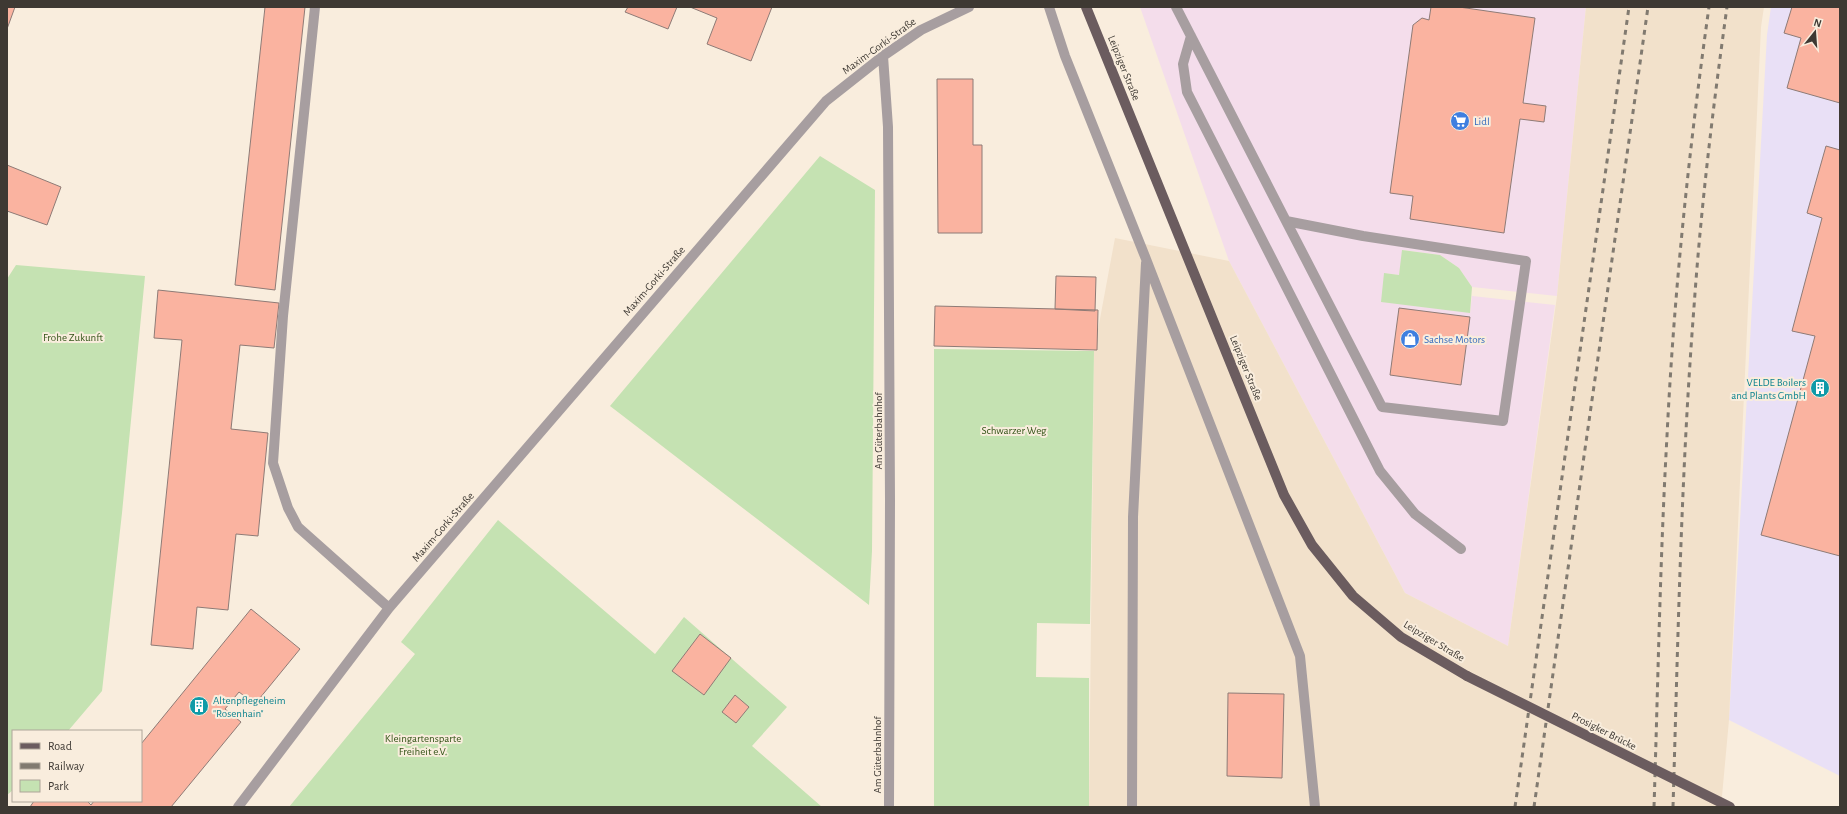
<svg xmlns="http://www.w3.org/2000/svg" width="1847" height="814" font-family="'Alegreya Sans',sans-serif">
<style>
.commercial{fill:#f4ddeb}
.industrial{fill:#e9e0f6}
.built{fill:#f2e1cb}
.green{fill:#c5e2b2}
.building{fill:#fab3a0;stroke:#8e7b76}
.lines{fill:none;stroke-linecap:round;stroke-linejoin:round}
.minor{stroke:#a79ea0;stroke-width:10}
.major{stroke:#6b5c5f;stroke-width:10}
.rail{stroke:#817a70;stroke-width:3;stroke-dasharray:5 5;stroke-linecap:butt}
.major-bridge{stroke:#6b5c5f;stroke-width:10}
.labels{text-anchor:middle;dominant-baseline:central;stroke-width:4;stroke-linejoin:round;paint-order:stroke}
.street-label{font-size:11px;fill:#3e3933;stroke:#f9eddd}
.shop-label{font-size:11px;fill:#366cbe;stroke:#f9eddd;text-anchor:start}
.park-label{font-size:11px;fill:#325216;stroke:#f9eddd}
.culture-label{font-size:11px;fill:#0d838f;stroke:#f9eddd;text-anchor:end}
</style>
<rect width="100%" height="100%" fill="#f9eddd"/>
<path class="commercial" d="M1140,7H1586L1557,296L1472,287L1459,268L1440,255L1403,250L1399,275L1384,273L1470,313L1472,296L1555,305L1508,646L1405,593L1229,261Z"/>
<path class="industrial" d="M1771,7H1840V776L1729,720L1767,35Z"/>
<path class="built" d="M1586,7H1764L1761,27L1729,720L1721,807H1089L1094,351L1115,238L1229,261L1405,593L1508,646L1557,296Z"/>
<path class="green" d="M820,156L875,190L872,551L869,605L610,406Z
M1402,250L1440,255L1459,268L1472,287L1470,313L1381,302L1384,273L1399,275Z
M16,265L145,276L122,513L102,691L68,731H13V790L7,795V279Z
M934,349L1094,351L1090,624L1037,623L1036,677L1089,678V807H934Z
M498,520L655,654L684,617L787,707L752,746L822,807H289L415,654L401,642Z"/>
<path class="building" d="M7,7H15L7,29Z
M265,7H305L275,290L235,285Z
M628,7H677L668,29L625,12Z
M690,7H772L751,61L707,44L717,18Z
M1431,7H1459L1535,18L1523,103L1546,106L1544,122L1520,119L1504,233L1410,219L1413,196L1390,193L1413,25L1422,18L1429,20Z
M1792,7H1840V103L1787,88L1801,38L1784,33Z
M937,79H973V145H982V233H938Z
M1826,146L1840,150V556L1761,535L1815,336L1792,331L1822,218L1807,213Z
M7,165L61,187L47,225L7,211Z
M1056,276L1096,277L1095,311L1055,309Z
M158,290L279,303L274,348L240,345L231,429L268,433L258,536L236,534L228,610L197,607L193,649L151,645L182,340L154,338Z
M935,306L1098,310L1097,350L934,346Z
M1399,308L1470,317L1461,385L1390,375Z
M251,609L300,649L255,704L239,692L225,709L241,722L171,807H30L34,801H87L91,805L94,801H141V744Z
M700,634L731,658L704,695L672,671Z
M1228,693L1284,694L1282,778L1227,776Z
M735,695L749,707L736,723L722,712Z"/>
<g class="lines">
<path class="minor" d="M315,7L283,316L273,463L288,508L298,527L389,608
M1049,7L1065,56L1146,259L1300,656L1315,807
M1176,7L1286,221L1363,236L1526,261L1503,421L1382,407L1286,221
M1191,36L1183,64L1187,92L1380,471L1415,514L1461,549
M883,56L888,127L890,500L889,807
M238,807L389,608L826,101L883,56L921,30L969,7
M1132,807L1133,517L1146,263"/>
<path class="major" d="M1086,7L1284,495L1312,545L1353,596L1401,637L1467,676"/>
<path class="rail" d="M1515,807L1629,7
M1534,807L1648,7
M1654,807C1658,684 1660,560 1667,436C1674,293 1689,149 1709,7
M1673,807C1678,640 1681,474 1694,307C1701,207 1713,107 1727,7"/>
<path class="major-bridge" d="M1467,676L1730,807"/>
</g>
<defs>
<g id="supermarket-disc" transform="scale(1)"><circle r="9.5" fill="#3f7fe0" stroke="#f9eddd"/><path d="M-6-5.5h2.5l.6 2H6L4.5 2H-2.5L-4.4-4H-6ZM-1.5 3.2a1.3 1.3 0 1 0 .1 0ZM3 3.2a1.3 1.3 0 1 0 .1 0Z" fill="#fff"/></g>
<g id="shop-disc" transform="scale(1)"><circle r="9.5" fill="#3f7fe0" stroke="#f9eddd"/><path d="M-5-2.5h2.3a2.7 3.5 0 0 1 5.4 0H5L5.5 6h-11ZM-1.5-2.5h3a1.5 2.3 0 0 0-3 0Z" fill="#fff"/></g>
<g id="building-disc" transform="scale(1)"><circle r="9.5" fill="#0f9aa8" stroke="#f9eddd"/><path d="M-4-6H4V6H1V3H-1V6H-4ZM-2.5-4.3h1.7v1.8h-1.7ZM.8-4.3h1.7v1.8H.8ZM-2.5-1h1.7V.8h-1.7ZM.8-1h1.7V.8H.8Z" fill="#fff"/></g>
</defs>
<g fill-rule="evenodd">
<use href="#supermarket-disc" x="1460" y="121"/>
<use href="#shop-disc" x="1410" y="339"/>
<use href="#building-disc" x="1820" y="388"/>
<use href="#building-disc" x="199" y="706"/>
</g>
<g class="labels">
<g class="street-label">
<text transform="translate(879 46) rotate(-36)">Maxim-Gorki-Straße</text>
<text transform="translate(1124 68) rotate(68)">Leipziger Straße</text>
<text transform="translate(654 281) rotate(-49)">Maxim-Gorki-Straße</text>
<text transform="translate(1246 368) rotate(68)">Leipziger Straße</text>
<text transform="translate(878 431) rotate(-90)">Am Güterbahnhof</text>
<text transform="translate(443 527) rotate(-49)">Maxim-Gorki-Straße</text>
<text transform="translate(1434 641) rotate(31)">Leipziger Straße</text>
<text transform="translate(1604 731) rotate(27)">Prosigker Brücke</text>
<text transform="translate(877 755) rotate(-90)">Am Güterbahnhof</text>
</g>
<g class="shop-label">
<text x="1474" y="121">Lidl</text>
<text x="1424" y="339">Sachse Motors</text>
</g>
<g class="park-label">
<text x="73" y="337">Frohe Zukunft</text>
<text x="1014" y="430">Schwarzer Weg</text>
<text x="423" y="738">Kleingartensparte<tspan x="423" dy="13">Freiheit e.V.</tspan></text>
</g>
<g class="culture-label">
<text x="1806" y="382">VELDE Boilers<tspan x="1806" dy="13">and Plants GmbH</tspan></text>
<text x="213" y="700" text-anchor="start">Altenpflegeheim<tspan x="213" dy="13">"Rosenhain"</tspan></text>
</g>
</g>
<rect width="1847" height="814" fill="none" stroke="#3e3933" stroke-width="16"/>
<rect x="12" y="730" width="130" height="72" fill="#f9eddd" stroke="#aea599"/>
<rect x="20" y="743" width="20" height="6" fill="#6b5c5f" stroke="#aea599"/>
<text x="48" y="750" font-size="12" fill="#3e3933">Road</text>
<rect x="20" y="763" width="20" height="6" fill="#817a70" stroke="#aea599"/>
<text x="48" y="770" font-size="12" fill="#3e3933">Railway</text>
<rect x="20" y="780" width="20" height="12" fill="#c5e2b2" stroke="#aea599"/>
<text x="48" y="790" font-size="12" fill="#3e3933">Park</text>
<g transform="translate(1815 32) rotate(17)" stroke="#f9eddd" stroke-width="3" paint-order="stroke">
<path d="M0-3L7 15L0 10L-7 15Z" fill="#3e3933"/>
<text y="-6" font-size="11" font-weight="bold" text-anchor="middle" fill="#3e3933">N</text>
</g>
</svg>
